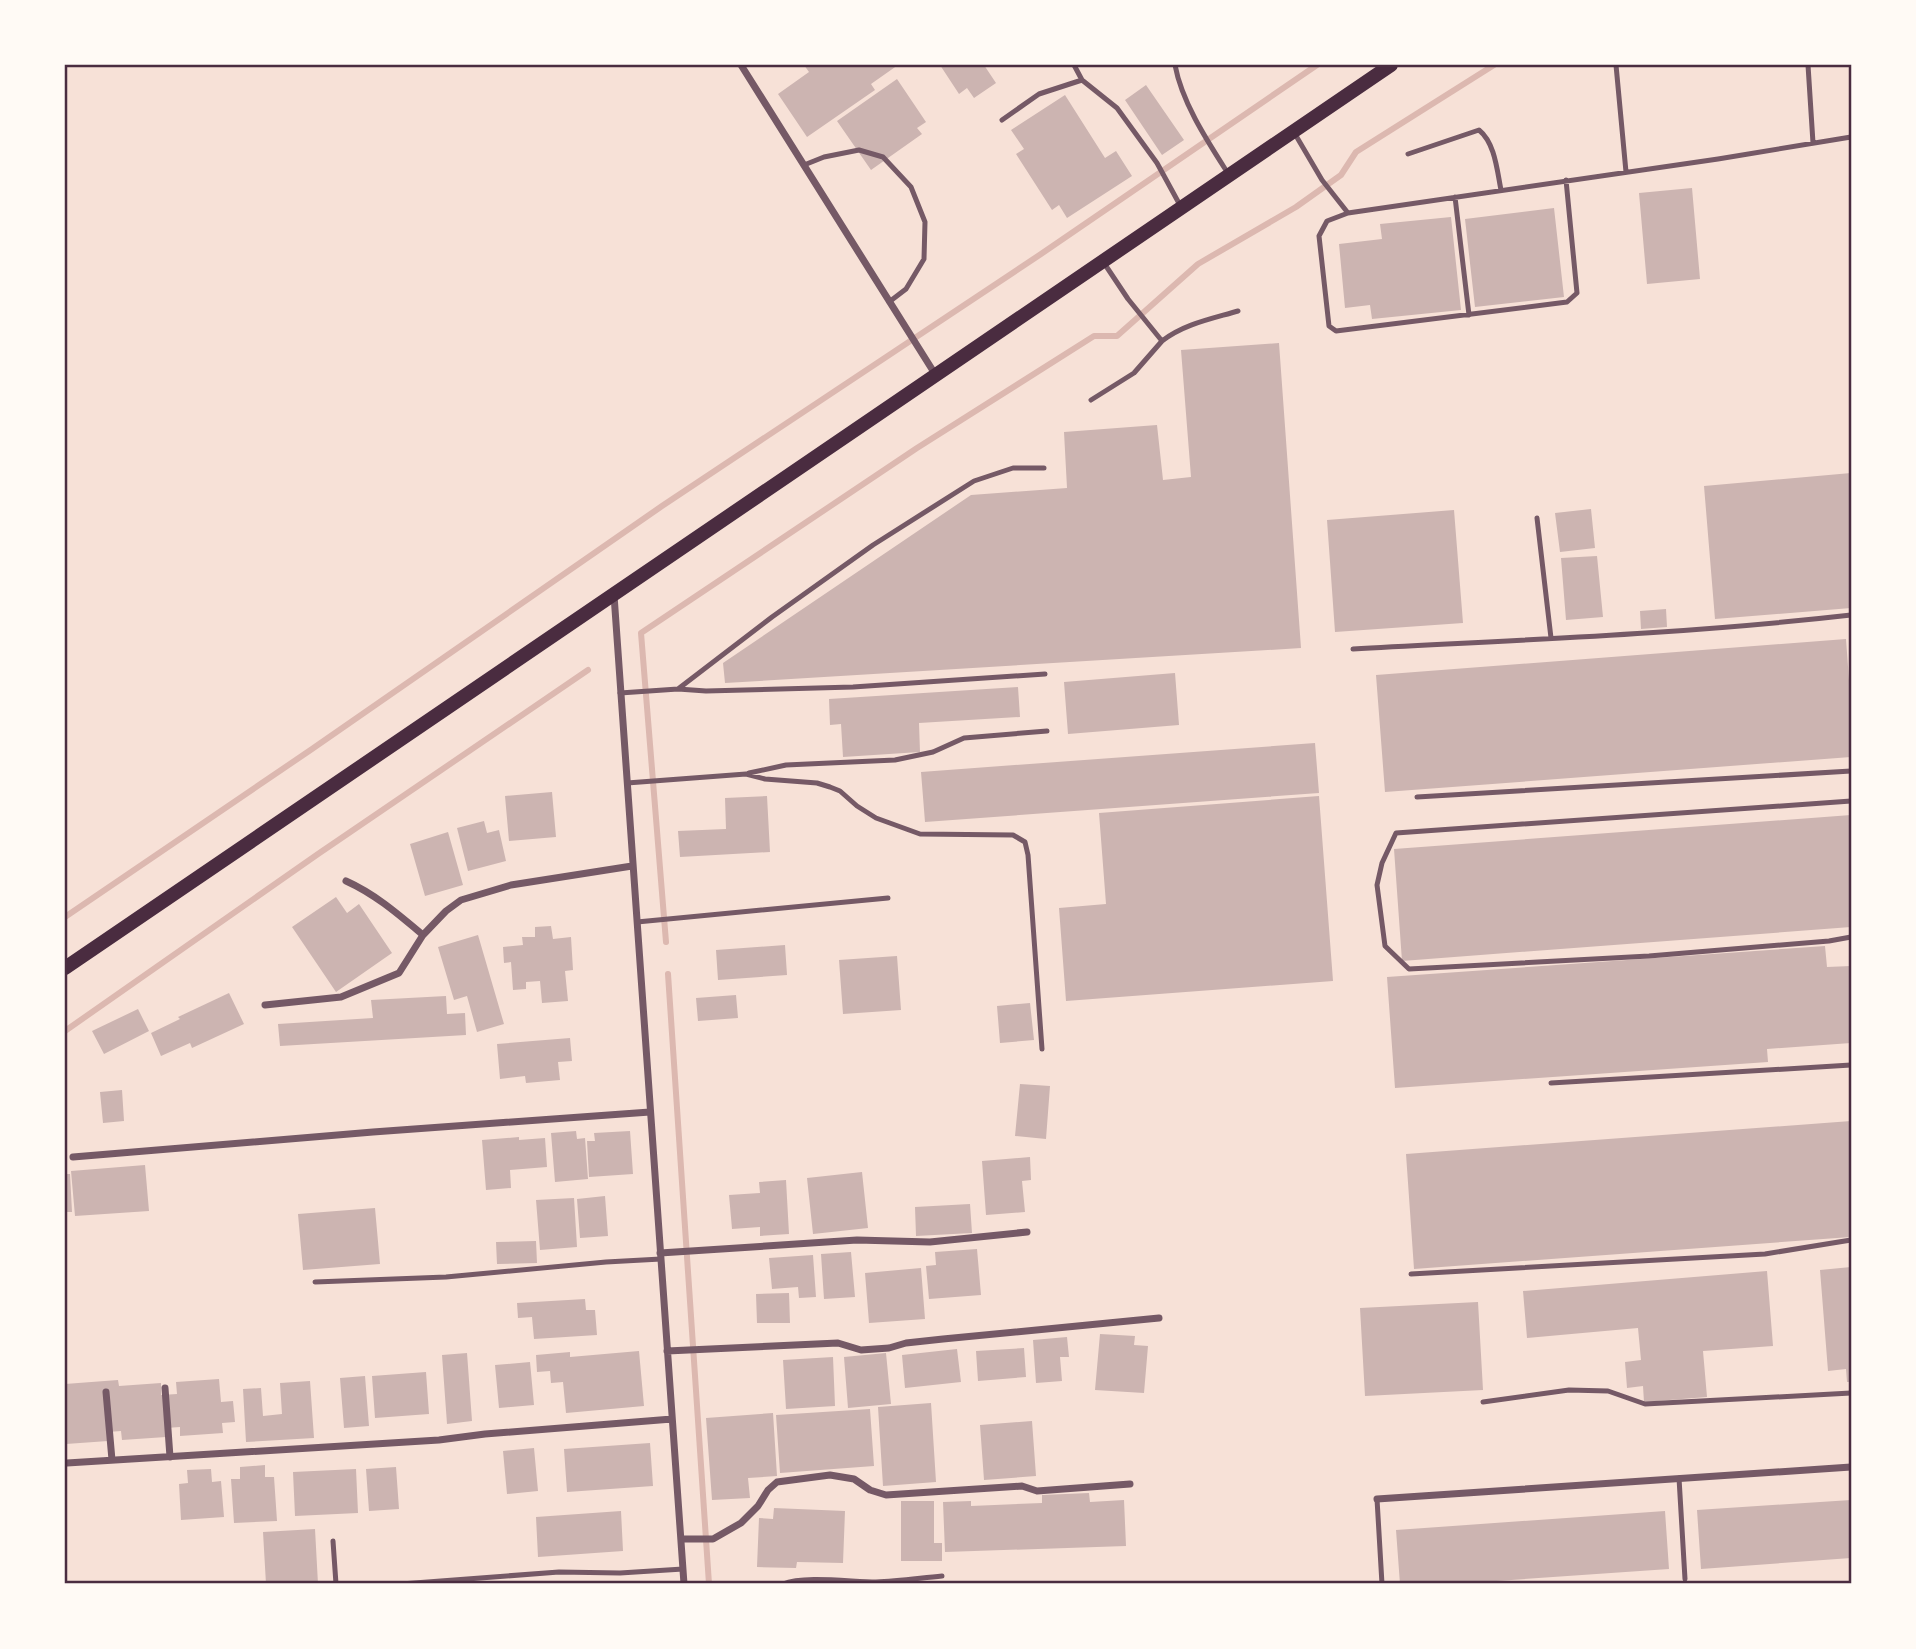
<svg xmlns="http://www.w3.org/2000/svg" width="1916" height="1649" font-family="'Golos Text',sans-serif">
<style>
.lines{fill:none;stroke-linecap:round;stroke-linejoin:round}
.stream{stroke:#dcb8b0;stroke-width:6}
.building{fill:#ccb4b1}
.service{stroke:#755966;stroke-width:5}
.minor{stroke:#755966;stroke-width:7}
.secondary{stroke:#4a2c40;stroke-width:14}
.neatline{fill:none;stroke:#4a2c40;stroke-width:2.5}
</style>
<rect width="100%" height="100%" fill="#f7e1d7"/>
<g class="lines">
<path class="stream" d="M65,917L312,749L662,506L1041,254L1317,65
M666,942L641,633L917,448L1094,336H1117L1198,264L1296,207L1341,175L1356,152L1494,65
M668,974L709,1584
M65,1031L318,854L588,670"/>
</g>
<path class="building" d="M804,65H898L871,84L875,90L807,137L778,94L809,72Z
M940,65H984L996,83L974,98L967,88L959,94Z
M897,79L926,122L917,128L922,134L871,170L837,121Z
M1146,85L1184,140L1162,155L1125,100Z
M1065,95L1105,158L1116,151L1132,176L1067,218L1059,205L1052,210L1016,154L1024,149L1011,130Z
M1692,188L1700,279L1647,284L1639,193Z
M1554,208L1564,297L1475,307L1465,219Z
M1451,217L1461,310L1372,319L1370,305L1345,308L1339,244L1382,239L1380,224Z
M1279,343L1301,648L725,683L723,663L971,495L1067,488L1064,432L1157,425L1163,480L1191,477L1181,350Z
M1851,473V608L1715,619L1704,486Z
M1591,509L1595,548L1560,552L1555,513Z
M1454,510L1463,623L1335,632L1327,520Z
M1597,556L1603,617L1566,620L1561,558Z
M1666,609L1667,627L1641,629L1640,611Z
M1846,639L1851,708V757L1385,792L1376,675Z
M1175,673L1179,725L1068,734L1064,682Z
M1018,687L1020,717L919,723L920,752L843,757L841,724L830,725L829,699Z
M1315,743L1319,793L925,822L921,772Z
M552,792L556,837L509,841L505,796Z
M767,796L770,852L680,857L678,831L726,829L725,798Z
M1319,796L1333,981L1066,1001L1059,908L1106,904L1099,813Z
M1851,815V927L1402,961L1394,849Z
M484,821L487,833L499,830L506,861L468,871L457,828Z
M448,832L463,885L425,896L410,844Z
M336,897L347,913L359,904L392,953L336,992L292,927Z
M551,926L553,939L571,937L573,970L565,971L568,1001L542,1003L540,981L526,982V989L513,990L511,962L504,963L503,947L523,945L522,937H535V927Z
M478,935L504,1024L477,1032L467,996L454,1000L438,947Z
M785,945L787,975L718,980L716,950Z
M1825,946L1827,967L1851,966V1043L1767,1049L1768,1062L1395,1088L1387,977Z
M897,956L901,1010L843,1014L839,960Z
M229,993L244,1024L192,1048L190,1043L161,1056L151,1033L180,1019L178,1017Z
M736,995L738,1018L698,1021L696,998Z
M446,996L447,1014L465,1013L466,1035L280,1046L278,1024L373,1018L371,1000Z
M1030,1003L1034,1040L1000,1043L997,1006Z
M138,1009L149,1031L104,1054L92,1031Z
M570,1038L572,1061L558,1062L560,1080L526,1083L525,1076L500,1079L497,1044Z
M1020,1084L1050,1086L1046,1139L1015,1136Z
M122,1090L124,1121L103,1123L100,1092Z
M1851,1121V1237L1414,1269L1406,1154Z
M576,1131L577,1139L585,1138L588,1179L555,1182L551,1133Z
M630,1131L633,1174L589,1177L587,1141H595L594,1133Z
M519,1137V1140L545,1138L547,1167L510,1170L511,1188L486,1190L482,1140Z
M1030,1157L1031,1180L1022,1181L1025,1212L986,1215L982,1161Z
M145,1165L149,1211L75,1216L71,1171Z
M862,1172L868,1228L813,1234L807,1178Z
M65,1174H70L72,1212H65Z
M786,1180L789,1234L760,1236V1227L732,1229L729,1195L760,1193L759,1182Z
M605,1196L608,1236L580,1238L577,1199Z
M574,1198L577,1247L540,1250L536,1200Z
M970,1204L972,1233L916,1236L915,1207Z
M375,1208L380,1264L303,1270L298,1214Z
M536,1241L537,1263L497,1264L496,1242Z
M977,1249L981,1295L929,1299L926,1266L936,1265L935,1252Z
M851,1252L855,1297L824,1299L821,1254Z
M813,1255L816,1297L799,1298L798,1287L772,1289L769,1258Z
M1851,1267V1382H1847L1846,1369L1828,1371L1820,1270Z
M921,1268L925,1319L869,1323L865,1273Z
M1767,1271L1773,1346L1703,1351L1707,1397L1644,1402L1643,1386L1627,1388L1625,1362L1641,1360L1638,1328L1527,1338L1523,1291Z
M789,1293L790,1323H757L756,1294Z
M585,1299L586,1310H595L597,1335L534,1339L532,1317L518,1318L517,1303Z
M1478,1302L1483,1390L1365,1396L1360,1308Z
M1100,1334L1135,1336L1134,1345L1148,1346L1144,1393L1095,1390Z
M1067,1337L1069,1357H1060L1062,1381L1036,1383L1033,1340Z
M1024,1348L1026,1377L978,1381L976,1351Z
M957,1349L961,1382L905,1388L902,1355Z
M639,1351L644,1406L566,1413L563,1382L551,1383L550,1371L537,1372L536,1355L570,1352V1357Z
M467,1353L472,1421L447,1424L442,1355Z
M886,1353L891,1404L848,1408L844,1357Z
M833,1357L835,1406L786,1409L783,1360Z
M530,1362L534,1405L499,1408L495,1365Z
M426,1372L429,1414L375,1418L372,1376Z
M365,1376L369,1426L344,1428L340,1378Z
M219,1379L221,1402L233,1401L235,1422L222,1423L223,1433L180,1436V1427L166,1428V1437L122,1440L121,1431L108,1432V1441L66,1444L65,1384L118,1380L119,1386L161,1383V1395L177,1394L176,1382Z
M310,1381L314,1438L246,1442L243,1389L261,1388L263,1416L282,1414L280,1383Z
M931,1403L936,1482L883,1486L878,1407Z
M870,1409L874,1466L780,1473L776,1415Z
M773,1413L777,1476L748,1478L750,1498L712,1500L706,1418Z
M1032,1421L1036,1476L984,1480L980,1425Z
M650,1443L653,1486L567,1492L564,1449Z
M534,1448L538,1491L507,1494L503,1451Z
M265,1465V1477H274L277,1521L234,1523L231,1479H240V1467Z
M396,1467L399,1509L369,1511L366,1469Z
M211,1469L212,1482L221,1481L224,1517L181,1520L179,1484L188,1483L187,1470Z
M356,1469L358,1513L295,1516L293,1472Z
M1089,1493L1090,1502L1124,1500L1126,1546L945,1552L943,1502L971,1501V1506L1042,1503V1495Z
M1851,1500V1558L1701,1569L1697,1510Z
M901,1501H934V1543H942V1561H901Z
M774,1508L845,1511L843,1563L797,1562L796,1568L757,1567L759,1518L773,1519Z
M621,1511L623,1551L538,1557L536,1517Z
M1665,1511L1669,1569L1453,1584H1400L1396,1530Z
M315,1529L318,1584H266L263,1532Z"/>
<g class="lines">
<path class="service" d="M1074,65L1082,80
M1175,65C1182,103 1208,142 1229,175
M1616,65L1626,172
M1808,65L1813,143
M1002,120L1039,94L1082,80L1117,108L1157,163L1181,207
M1295,134L1322,180L1348,213L1718,159L1851,137
M1408,154L1479,130C1495,143 1497,170 1501,190
M804,165L824,157L859,150L883,157L911,187L925,222L924,259L906,289L889,302
M1455,197L1469,315
M1348,213L1327,221L1319,236L1329,326L1336,331L1567,302L1577,293L1566,180
M1162,341C1184,324 1211,319 1238,311
M1091,400L1134,373L1162,341L1128,299L1104,263
M1537,518L1551,638
M1353,649C1519,640 1686,634 1851,615
M678,689L706,691L853,687L1045,674
M620,693L678,689L772,617L873,545L974,481L1013,468H1044
M749,773L786,765L895,760L933,752L964,738L1047,731
M627,783L746,774L765,779L817,783L830,787L840,791L857,806L876,818L920,834L1013,835L1025,842L1028,855L1042,1049
M1417,797L1851,771
M1851,801L1396,833L1382,863L1377,885L1385,946L1409,969L1649,956L1829,941L1851,937
M637,922L888,898
M1551,1083L1851,1065
M1411,1274L1765,1254L1851,1240
M315,1282L446,1277L606,1262L661,1259
M1483,1402L1569,1390L1608,1391L1645,1404L1851,1393
M1679,1478L1685,1579
M1377,1499L1382,1584
M333,1541L336,1584
M401,1584L559,1572L620,1573L683,1569
M783,1584C804,1575 852,1582 876,1582C898,1581 920,1578 942,1576"/>
<path class="minor" d="M741,65L935,374
M614,595L684,1584
M346,881C375,894 398,914 423,935
M265,1005L341,997L399,973L423,935L446,911L461,900L511,885L632,866
M73,1157L373,1132L650,1112
M660,1253L857,1240L930,1242L1027,1232
M667,1351L838,1343L861,1350L889,1348L906,1343L943,1339L1159,1318
M165,1388L170,1457
M106,1392L112,1460
M67,1463L439,1440L485,1434L672,1419
M1377,1499L1851,1467
M681,1539H713L741,1523L758,1506L768,1490L777,1482L830,1475L854,1479L870,1490L886,1495L1022,1486L1037,1491L1130,1484"/>
<path class="secondary" d="M65,968L1391,65"/>
</g>
<rect width="1916" height="1649" fill="none" stroke="#fffaf5" stroke-width="133"/>
<rect x="66" y="66" width="1784" height="1516" class="neatline"/>
</svg>
